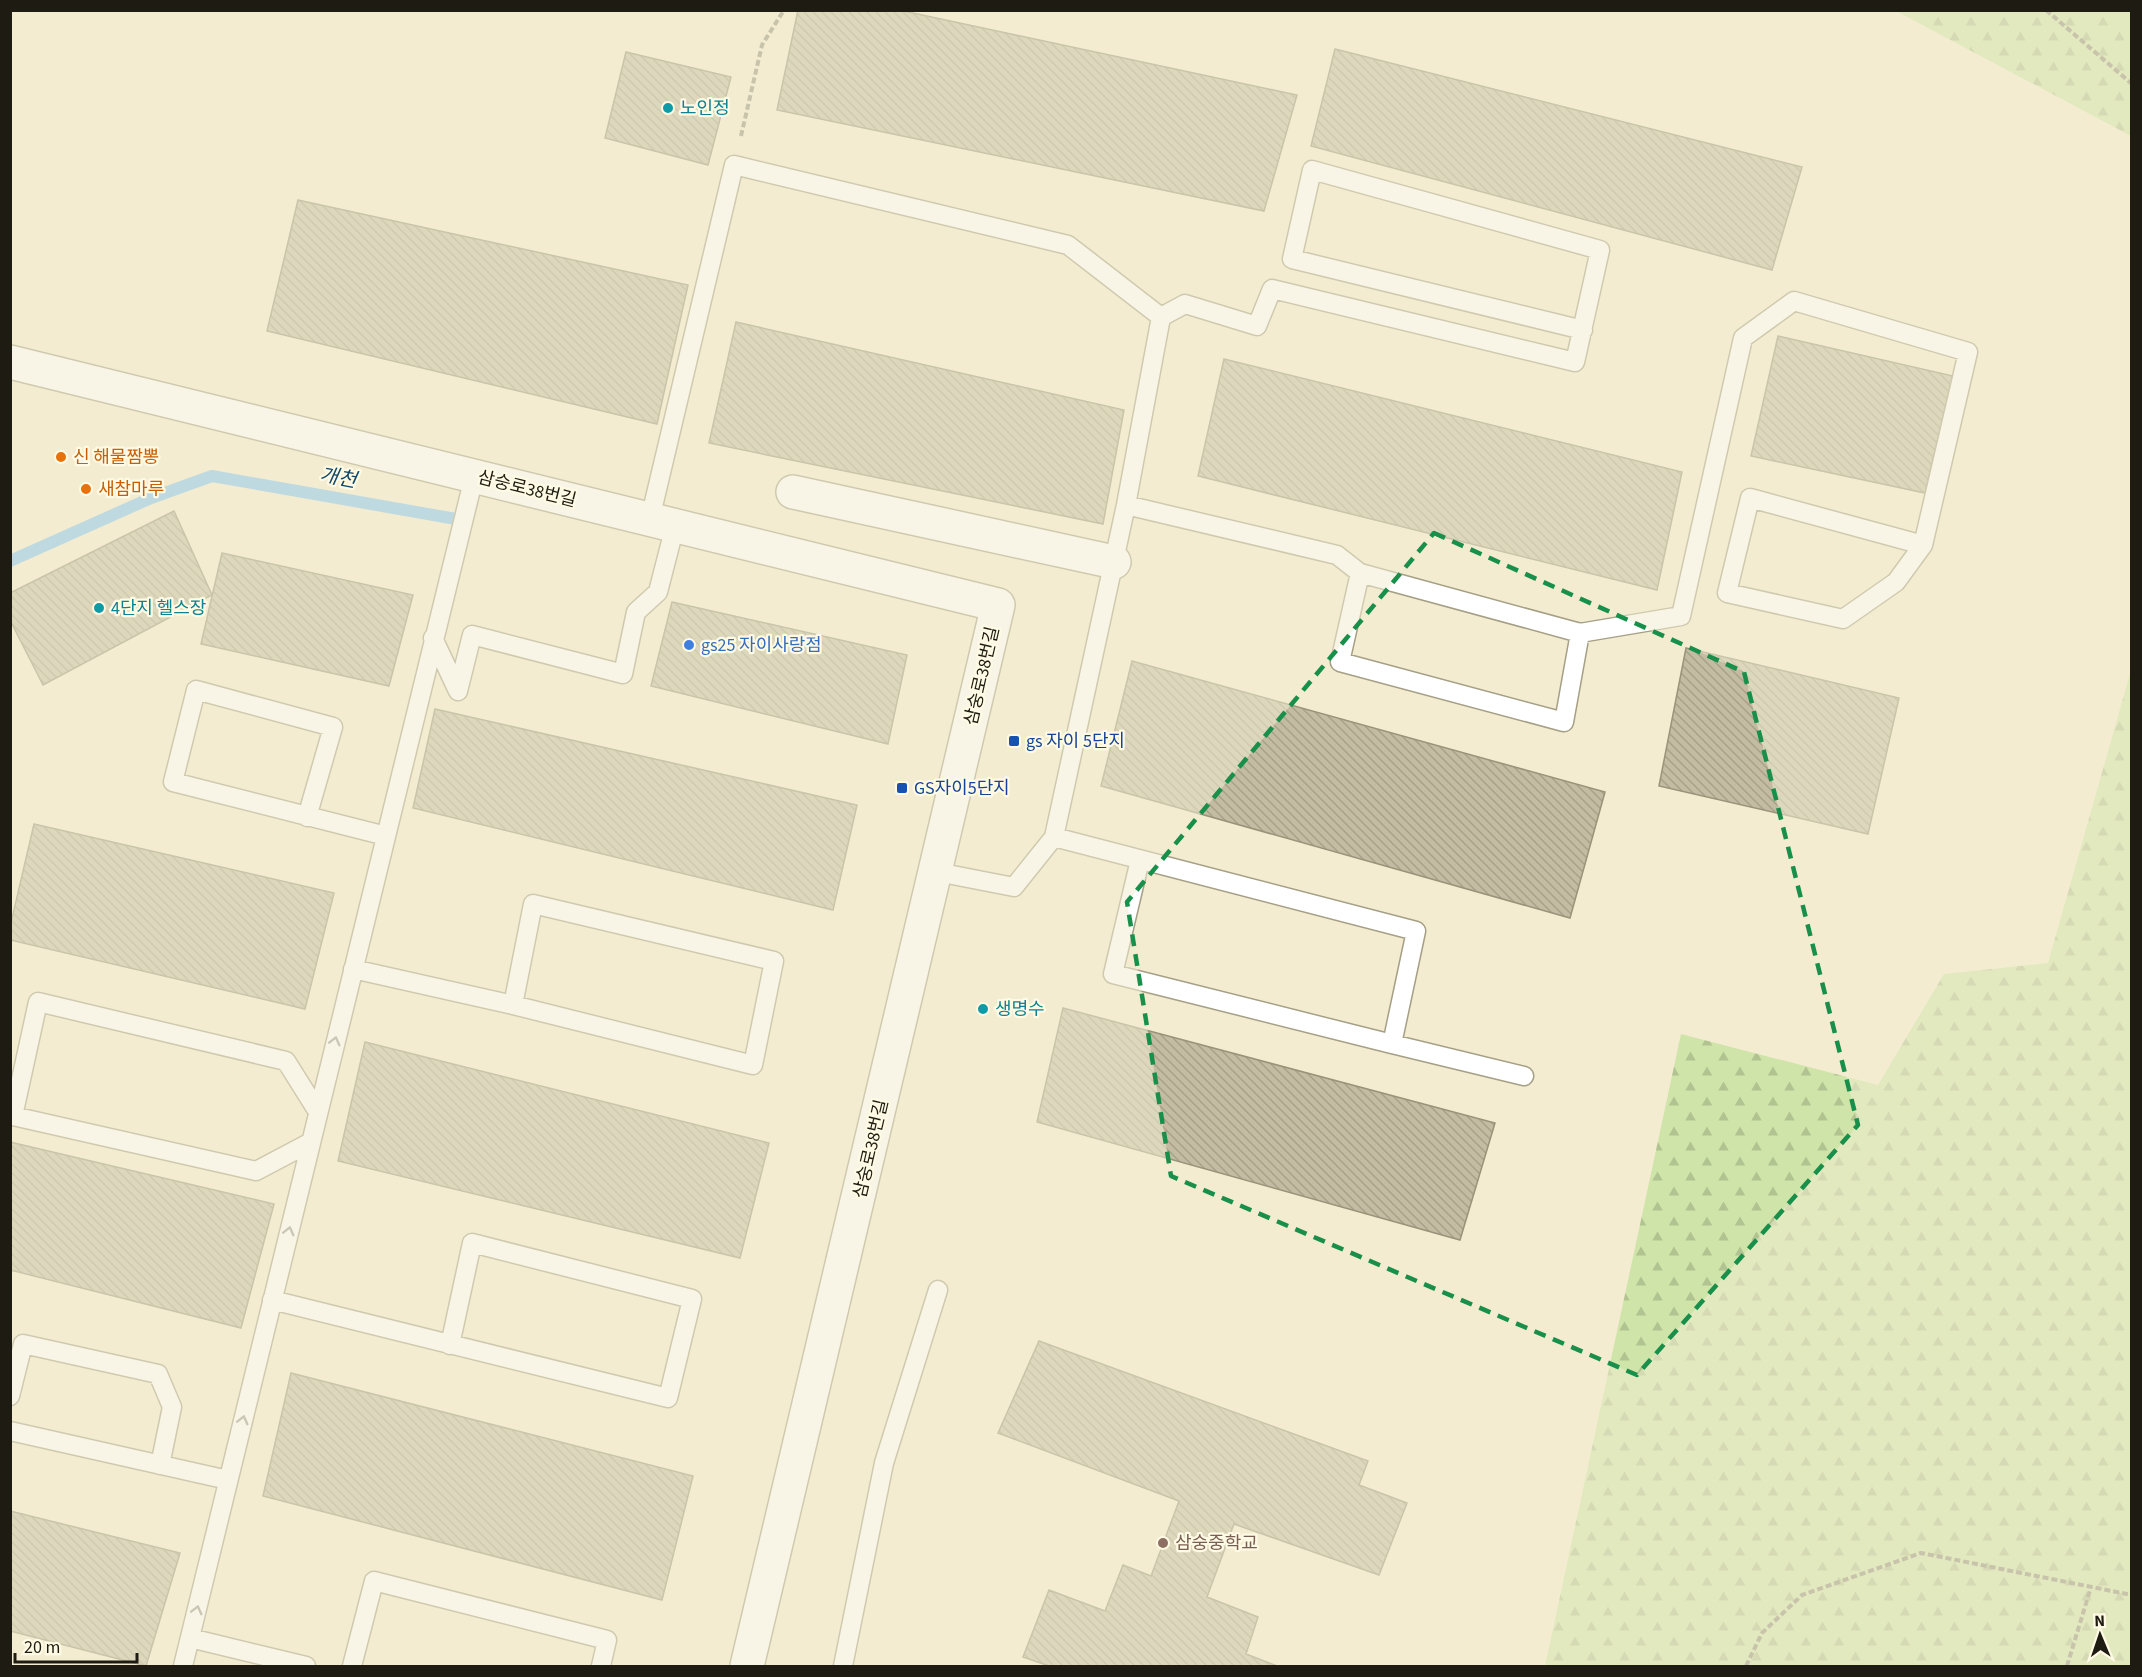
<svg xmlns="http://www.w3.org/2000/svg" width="2142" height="1677" font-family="'Source Sans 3','Noto Sans KR',sans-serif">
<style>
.forest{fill:url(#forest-firs)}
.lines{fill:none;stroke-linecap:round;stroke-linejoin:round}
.stream{stroke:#7fc3f1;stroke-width:12}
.building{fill:url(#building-back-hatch);stroke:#99937a;stroke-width:1.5}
.service-casing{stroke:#a59f85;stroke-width:21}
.minor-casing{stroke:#a59f85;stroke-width:36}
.path{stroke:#95907d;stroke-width:4;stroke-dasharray:6 3;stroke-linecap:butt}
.service{stroke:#fff;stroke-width:18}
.minor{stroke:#fff;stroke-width:33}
.oneway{stroke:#9a9994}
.marked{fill:none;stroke:#188f4a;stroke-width:4.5;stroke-dasharray:12 8;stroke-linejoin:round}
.culture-dot{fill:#0f9aa8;stroke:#fffae4;stroke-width:2}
.food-dot{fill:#e8710a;stroke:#fffae4;stroke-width:2}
.shop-dot{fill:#3f7fe0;stroke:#fffae4;stroke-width:2}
.transit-dot{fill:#1a4fb4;stroke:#fffae4;stroke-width:2}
.education-dot{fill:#8d6e63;stroke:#fffae4;stroke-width:2}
.labels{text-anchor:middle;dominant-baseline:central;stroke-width:4.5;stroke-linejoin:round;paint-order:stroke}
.culture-label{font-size:18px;fill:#0d838f;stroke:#fffae4;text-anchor:start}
.food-label{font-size:18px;fill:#c56008;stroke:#fffae4;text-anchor:start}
.street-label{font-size:18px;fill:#1e1c12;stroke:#fffae4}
.shop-label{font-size:18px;fill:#366cbe;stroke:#fffae4;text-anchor:start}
.transit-label{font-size:18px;fill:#164399;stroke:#fffae4;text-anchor:start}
.education-label{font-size:18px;fill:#785e54;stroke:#fffae4;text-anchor:start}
.water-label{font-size:20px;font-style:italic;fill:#144968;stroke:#fffae4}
</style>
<defs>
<pattern id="forest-firs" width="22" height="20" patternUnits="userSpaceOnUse" patternTransform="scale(1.5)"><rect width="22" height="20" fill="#cfe4a8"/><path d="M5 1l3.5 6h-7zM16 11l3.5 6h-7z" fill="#b1c390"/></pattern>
<pattern id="building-back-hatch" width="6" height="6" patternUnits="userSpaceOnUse" patternTransform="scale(1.5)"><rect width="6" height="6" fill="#c3bca2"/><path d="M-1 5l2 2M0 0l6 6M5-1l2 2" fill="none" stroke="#a7a18a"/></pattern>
</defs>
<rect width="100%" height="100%" fill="#f3ecd1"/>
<path class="forest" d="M1896,11H2131V136Z
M2131,670V1666H1545L1681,1034L1878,1085L1944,974L2048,963Z"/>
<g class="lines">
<path class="stream" d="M10,561L151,498L212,476L456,519"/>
</g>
<path class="building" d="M798,10H899L1297,95L1264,211L777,110Z
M1335,49L1802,167L1772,270L1311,146Z
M626,52L731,77L708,165L605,138Z
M298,200L688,285L657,424L267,331Z
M736,322L1124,410L1103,524L709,443Z
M1778,336L1953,376L1925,493L1751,456Z
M1224,359L1682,472L1657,590L1198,476Z
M174,511L212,595L43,685L10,620V593Z
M174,511L212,595L43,685L10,620V593Z
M222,553L413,595L389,686L201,644Z
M672,602L907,655L888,744L651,686Z
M1686,648L1899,698L1868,834L1659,786Z
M1132,661L1605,792L1570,918L1101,786Z
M435,709L857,805L833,910L413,808Z
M34,824L334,893L305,1009L10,940V927Z
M1063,1008L1495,1123L1460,1240L1037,1122Z
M365,1042L769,1143L740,1258L338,1161Z
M10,1142L274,1204L241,1328L10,1270Z
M1039,1341L1368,1461L1359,1485L1407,1503L1379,1575L1234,1524L1207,1597L1258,1617L1246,1654L1277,1666H1049L1023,1657L1049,1590L1105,1611L1123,1565L1151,1576L1179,1501L998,1433Z
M291,1373L693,1476L662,1600L263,1496Z
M10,1511L180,1553L146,1666L10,1631Z"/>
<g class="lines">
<g class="service-casing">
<path id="service" d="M1161,317L1185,304L1257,326L1272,289L1575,362L1600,250L1312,170L1292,259L1583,330
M1126,505L1337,555L1360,573L1580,633L1564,722L1340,662L1360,573
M650,519L734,165L1068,245L1161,317L1126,505L1054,837
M1580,633L1681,616L1743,338L1794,301L1968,352L1923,545L1896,582L1843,619L1727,593L1750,498L1923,545
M433,638L458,691L472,635L623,674L636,612L658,592L675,526
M307,817L333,727L196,690L173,782L386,836
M937,872L1014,887L1054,837L1416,931L1392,1044L1113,974L1140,860
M353,969L513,1005L533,904L774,961L753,1065L513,1005
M1392,1044L1524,1076
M311,1142L256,1171L13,1116L38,1002L286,1061L318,1112
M272,1300L668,1398L692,1299L472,1243L450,1345
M10,1396L23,1344L158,1374L172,1407L160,1465
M10,1431L228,1480
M190,1638L306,1666
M183,1666L474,477
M352,1666L374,1581L607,1640L601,1666
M843,1666L884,1463L938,1290"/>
</g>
<g class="minor-casing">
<path id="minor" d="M10,362L998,605L747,1666
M793,492L1114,562"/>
</g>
<path class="path" d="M2046,10L2132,84
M741,136L762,45L784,10
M1746,1666L1762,1633L1802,1595L1921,1553L2132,1595
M2067,1666L2091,1587"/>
<use href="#service" class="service"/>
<use href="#minor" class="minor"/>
</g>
<defs><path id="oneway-chevron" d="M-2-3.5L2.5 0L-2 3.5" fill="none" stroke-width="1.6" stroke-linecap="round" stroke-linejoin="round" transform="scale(1.5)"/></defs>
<g class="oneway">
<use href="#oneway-chevron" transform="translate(335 1041) rotate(-76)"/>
<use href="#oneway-chevron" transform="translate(289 1231) rotate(-76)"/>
<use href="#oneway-chevron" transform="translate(243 1420) rotate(-76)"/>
<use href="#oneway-chevron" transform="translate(197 1610) rotate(-76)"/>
</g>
<path d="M0 0H2142V1677H0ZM1434,533L1744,672L1858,1125L1637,1375L1171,1176L1127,902Z" fill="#f3ecd1" fill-opacity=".55" fill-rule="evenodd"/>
<path class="marked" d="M1434,533L1744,672L1858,1125L1637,1375L1171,1176L1127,902Z"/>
<g class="culture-dot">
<circle cx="668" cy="108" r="6"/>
<circle cx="99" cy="608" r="6"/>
<circle cx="983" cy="1009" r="6"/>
</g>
<g class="food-dot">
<circle cx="61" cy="457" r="6"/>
<circle cx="86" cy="489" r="6"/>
</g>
<circle class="shop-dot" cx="689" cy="645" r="6"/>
<g class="transit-dot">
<rect x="1008" y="735" width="12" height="12" rx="3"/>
<rect x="896" y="782" width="12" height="12" rx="3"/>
</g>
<circle class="education-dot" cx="1163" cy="1543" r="6"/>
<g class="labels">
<g class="culture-label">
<text x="680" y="108">노인정</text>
<text x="111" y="608">4단지 헬스장</text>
<text x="995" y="1009">생명수</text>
</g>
<g class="food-label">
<text x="73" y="457">신 해물짬뽕</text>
<text x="98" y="489">새참마루</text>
</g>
<g class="street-label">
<text transform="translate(527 489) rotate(14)">삼숭로38번길</text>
<text transform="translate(982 676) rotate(-77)">삼숭로38번길</text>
<text transform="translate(871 1149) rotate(-77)">삼숭로38번길</text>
</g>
<g class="shop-label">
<text x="701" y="645">gs25 자이사랑점</text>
</g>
<g class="transit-label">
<text x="1026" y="741">gs 자이 5단지</text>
<text x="914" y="788">GS자이5단지</text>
</g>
<g class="education-label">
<text x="1175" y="1543">삼숭중학교</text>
</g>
<g class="water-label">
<text transform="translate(338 478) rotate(10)">개천</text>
</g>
</g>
<rect width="2142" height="1677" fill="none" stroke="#1e1c12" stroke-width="24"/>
<g transform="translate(2100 1635) rotate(358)" stroke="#fffae4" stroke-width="4.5" paint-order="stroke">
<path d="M0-4.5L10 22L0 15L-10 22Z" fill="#1e1c12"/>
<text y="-9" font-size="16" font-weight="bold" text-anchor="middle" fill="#1e1c12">N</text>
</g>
<path d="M15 1653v9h122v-9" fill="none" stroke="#1e1c12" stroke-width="3"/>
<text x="24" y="1653" font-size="18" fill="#1e1c12" stroke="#fffae4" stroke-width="4.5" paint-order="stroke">20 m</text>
</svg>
